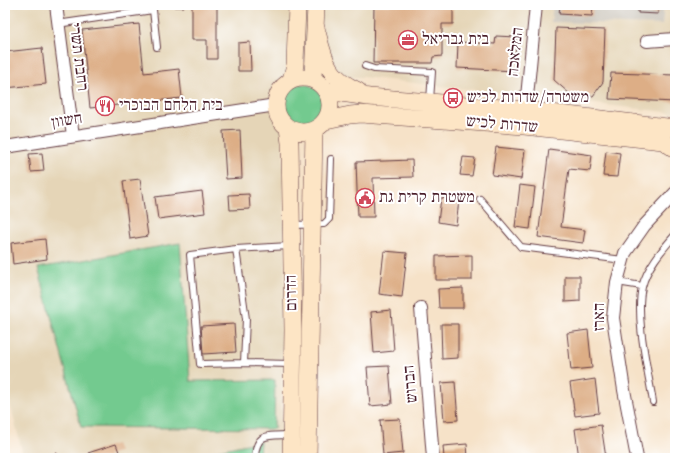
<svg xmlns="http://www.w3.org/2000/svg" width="680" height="463" font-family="'Old Standard TT','Frank Ruhl Libre',serif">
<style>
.built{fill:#e5d5b7}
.industrial{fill:#c9c3b8}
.green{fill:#73ca8f;stroke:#5e745d}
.building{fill:#ddae86}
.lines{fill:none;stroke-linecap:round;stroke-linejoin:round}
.service-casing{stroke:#643c43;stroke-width:8}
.minor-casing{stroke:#643c43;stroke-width:14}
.secondary-casing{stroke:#643c43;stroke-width:18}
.service{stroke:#fff;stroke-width:6}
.minor{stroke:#fff;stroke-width:12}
.secondary{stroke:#fde5c5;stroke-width:17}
.labels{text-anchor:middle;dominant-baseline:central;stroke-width:4;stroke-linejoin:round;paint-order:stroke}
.poi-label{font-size:16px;fill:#4a1f2b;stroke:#fff;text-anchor:start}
.street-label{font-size:16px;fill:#4a1f2b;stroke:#fff}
</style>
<rect width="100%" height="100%" fill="#fff"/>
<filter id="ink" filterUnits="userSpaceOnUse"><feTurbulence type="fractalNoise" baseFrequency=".025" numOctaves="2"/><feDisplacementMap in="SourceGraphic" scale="8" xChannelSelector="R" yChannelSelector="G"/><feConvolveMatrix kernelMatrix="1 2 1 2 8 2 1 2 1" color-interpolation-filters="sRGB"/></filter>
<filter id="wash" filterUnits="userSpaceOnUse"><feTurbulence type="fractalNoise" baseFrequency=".012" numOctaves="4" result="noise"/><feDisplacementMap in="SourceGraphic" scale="16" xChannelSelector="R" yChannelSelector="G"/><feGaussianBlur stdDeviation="0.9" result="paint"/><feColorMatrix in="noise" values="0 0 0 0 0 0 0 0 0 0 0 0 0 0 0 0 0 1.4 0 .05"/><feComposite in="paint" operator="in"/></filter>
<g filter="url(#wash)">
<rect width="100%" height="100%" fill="#f6e2c8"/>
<path class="built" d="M5,5H553L551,22L662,25L664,5H675V113L363,77L282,79L285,264L281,458H24L5,384Z"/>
<path class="industrial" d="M553,5H664L662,25L551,22Z"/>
<path class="green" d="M281 105a21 21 0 1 1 42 0a21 21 0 1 1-42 0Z
M180,243L190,381L275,380L274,429L81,427L38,268Z
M260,441L259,458H216L215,451Z"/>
<g id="blocks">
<path class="building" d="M80,5H94V6L80,7Z
M174,5H184V7H174Z
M192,5H217V59H207V40H192Z
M374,5H453V24H442V56L433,57L432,63H373Z
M491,5H512V8L491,7Z
M560,5H593L592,16L559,14Z
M638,5H658V14L638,13Z
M139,24L144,73L179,69L182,98L90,108L82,30Z
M556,28L605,30L603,82L593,96L570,94L554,80Z
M496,36L516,37L515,71L457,68L458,42L495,44Z
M250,42L251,71H238V43Z
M42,48L46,84L5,88V52Z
M611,73L675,75V102L609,99Z
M240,130L242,178L226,179L223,131Z
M496,147L525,150L521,179L492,175Z
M549,149L592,155L590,171L569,169L561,227L585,230L583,243L538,237Z
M606,151L620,153L617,177L603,176Z
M42,153L44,171L31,172L29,154Z
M463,157L475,158L472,176L460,175Z
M412,160L413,177L373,178L374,217H358L356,162Z
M140,179L148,236L130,239L123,181Z
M520,185L535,187L530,229L515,227Z
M202,191L205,213L158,219L155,197Z
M249,194L250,209L230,210L229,195Z
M441,198L459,200L456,225L438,222Z
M45,239L47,259L13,264L11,243Z
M384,251L407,253L402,297L379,294Z
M472,255V280H436V256Z
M565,276H580V301L565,302Z
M463,288V308H439L438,289Z
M391,310L394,351L374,353L371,312Z
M234,324L236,352L203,354L201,326Z
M441,324H458V358L442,359Z
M588,330L592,368L571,370L567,333Z
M389,366L392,404L370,406L367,367Z
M595,379L599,413L575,416L570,383Z
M455,382L458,420L444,421L441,383Z
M400,419L403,453L383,455L380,420Z
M601,425L606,458H579L575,429Z
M116,444L119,452L108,455L109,458H89L88,453Z
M467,444L468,458H444L443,446Z
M57,453L58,458H42Z"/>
</g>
</g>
<g filter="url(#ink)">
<use href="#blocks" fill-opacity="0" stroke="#643c43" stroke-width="1"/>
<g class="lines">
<g class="service-casing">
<path id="service" d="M57,24L153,10L157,47
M365,66L374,69L432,72L430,100
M480,199L521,247L623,260
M293,225L324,224L329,219L331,159
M236,249L190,255L200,364L244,363L246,319L236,249L290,246
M617,282L642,286
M244,363L291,364
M653,402C648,370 635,318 642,287C647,267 662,250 675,235
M255,458C256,432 268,436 290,435"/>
</g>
<g class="minor-casing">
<path id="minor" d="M56,5L73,136
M647,41L675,39
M525,117L536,5
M5,147L276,105
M421,308L433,458
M637,458L624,390L613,318L617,282L625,253L644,226L675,193"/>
</g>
<g class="secondary-casing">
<path id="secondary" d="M315,24C324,58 324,75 358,91
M276 105a27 27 0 1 1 54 0a27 27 0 1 1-54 0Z
M313,79L316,5
M291,80L295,65L297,5
M327,91L369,97L526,110L675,128
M326,120L350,115L361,114L524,126L663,141L675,149
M288,128L290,143L293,330L291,458
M308,458L314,130"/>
</g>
<use href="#service" class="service"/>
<use href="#minor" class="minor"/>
<use href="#secondary" class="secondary"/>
</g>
</g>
<defs>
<g id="office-ring" transform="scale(1)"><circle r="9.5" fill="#fff" stroke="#d1495b" stroke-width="1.5"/><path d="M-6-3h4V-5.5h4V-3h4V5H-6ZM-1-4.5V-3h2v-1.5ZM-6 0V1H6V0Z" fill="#d1495b"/></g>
<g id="bus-ring" transform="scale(1)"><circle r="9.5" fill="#fff" stroke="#d1495b" stroke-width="1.5"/><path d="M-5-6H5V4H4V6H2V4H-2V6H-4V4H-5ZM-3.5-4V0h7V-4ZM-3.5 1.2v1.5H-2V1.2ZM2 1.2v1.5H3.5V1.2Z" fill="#d1495b"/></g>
<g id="restaurant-ring" transform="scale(1)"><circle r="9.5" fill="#fff" stroke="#d1495b" stroke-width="1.5"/><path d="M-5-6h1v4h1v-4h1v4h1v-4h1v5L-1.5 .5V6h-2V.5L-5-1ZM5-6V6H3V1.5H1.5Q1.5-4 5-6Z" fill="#d1495b"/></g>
<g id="civic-ring" transform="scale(1)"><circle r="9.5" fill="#fff" stroke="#d1495b" stroke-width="1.5"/><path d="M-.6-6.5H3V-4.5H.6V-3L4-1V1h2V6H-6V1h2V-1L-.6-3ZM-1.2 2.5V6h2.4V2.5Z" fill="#d1495b"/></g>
</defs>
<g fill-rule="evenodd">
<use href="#office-ring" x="408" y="40"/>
<use href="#bus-ring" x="453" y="98"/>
<use href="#restaurant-ring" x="105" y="106"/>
<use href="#civic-ring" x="365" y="198"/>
</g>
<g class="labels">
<g class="poi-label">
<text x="422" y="40">בית גבריאל</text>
<text x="467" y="98">משטרה/שדרות לכיש</text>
<text x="119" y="106">בית הלחם הבוכרי</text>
<text x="379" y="198">משטרת קרית גת</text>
</g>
<g class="street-label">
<text transform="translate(516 52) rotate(-84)">המלאכה</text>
<text transform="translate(78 57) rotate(83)">רחבת תשרי</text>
<text transform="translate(67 121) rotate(-9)">חשוון</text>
<text transform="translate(502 125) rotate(5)">שדרות לכיש</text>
<text transform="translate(292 293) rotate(-91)">הדרום</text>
<text transform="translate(600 317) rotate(-90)">הארז</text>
<text transform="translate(411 384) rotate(-95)">הברוש</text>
</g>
</g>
<rect width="680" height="463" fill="none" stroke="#fff" stroke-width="20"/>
</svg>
